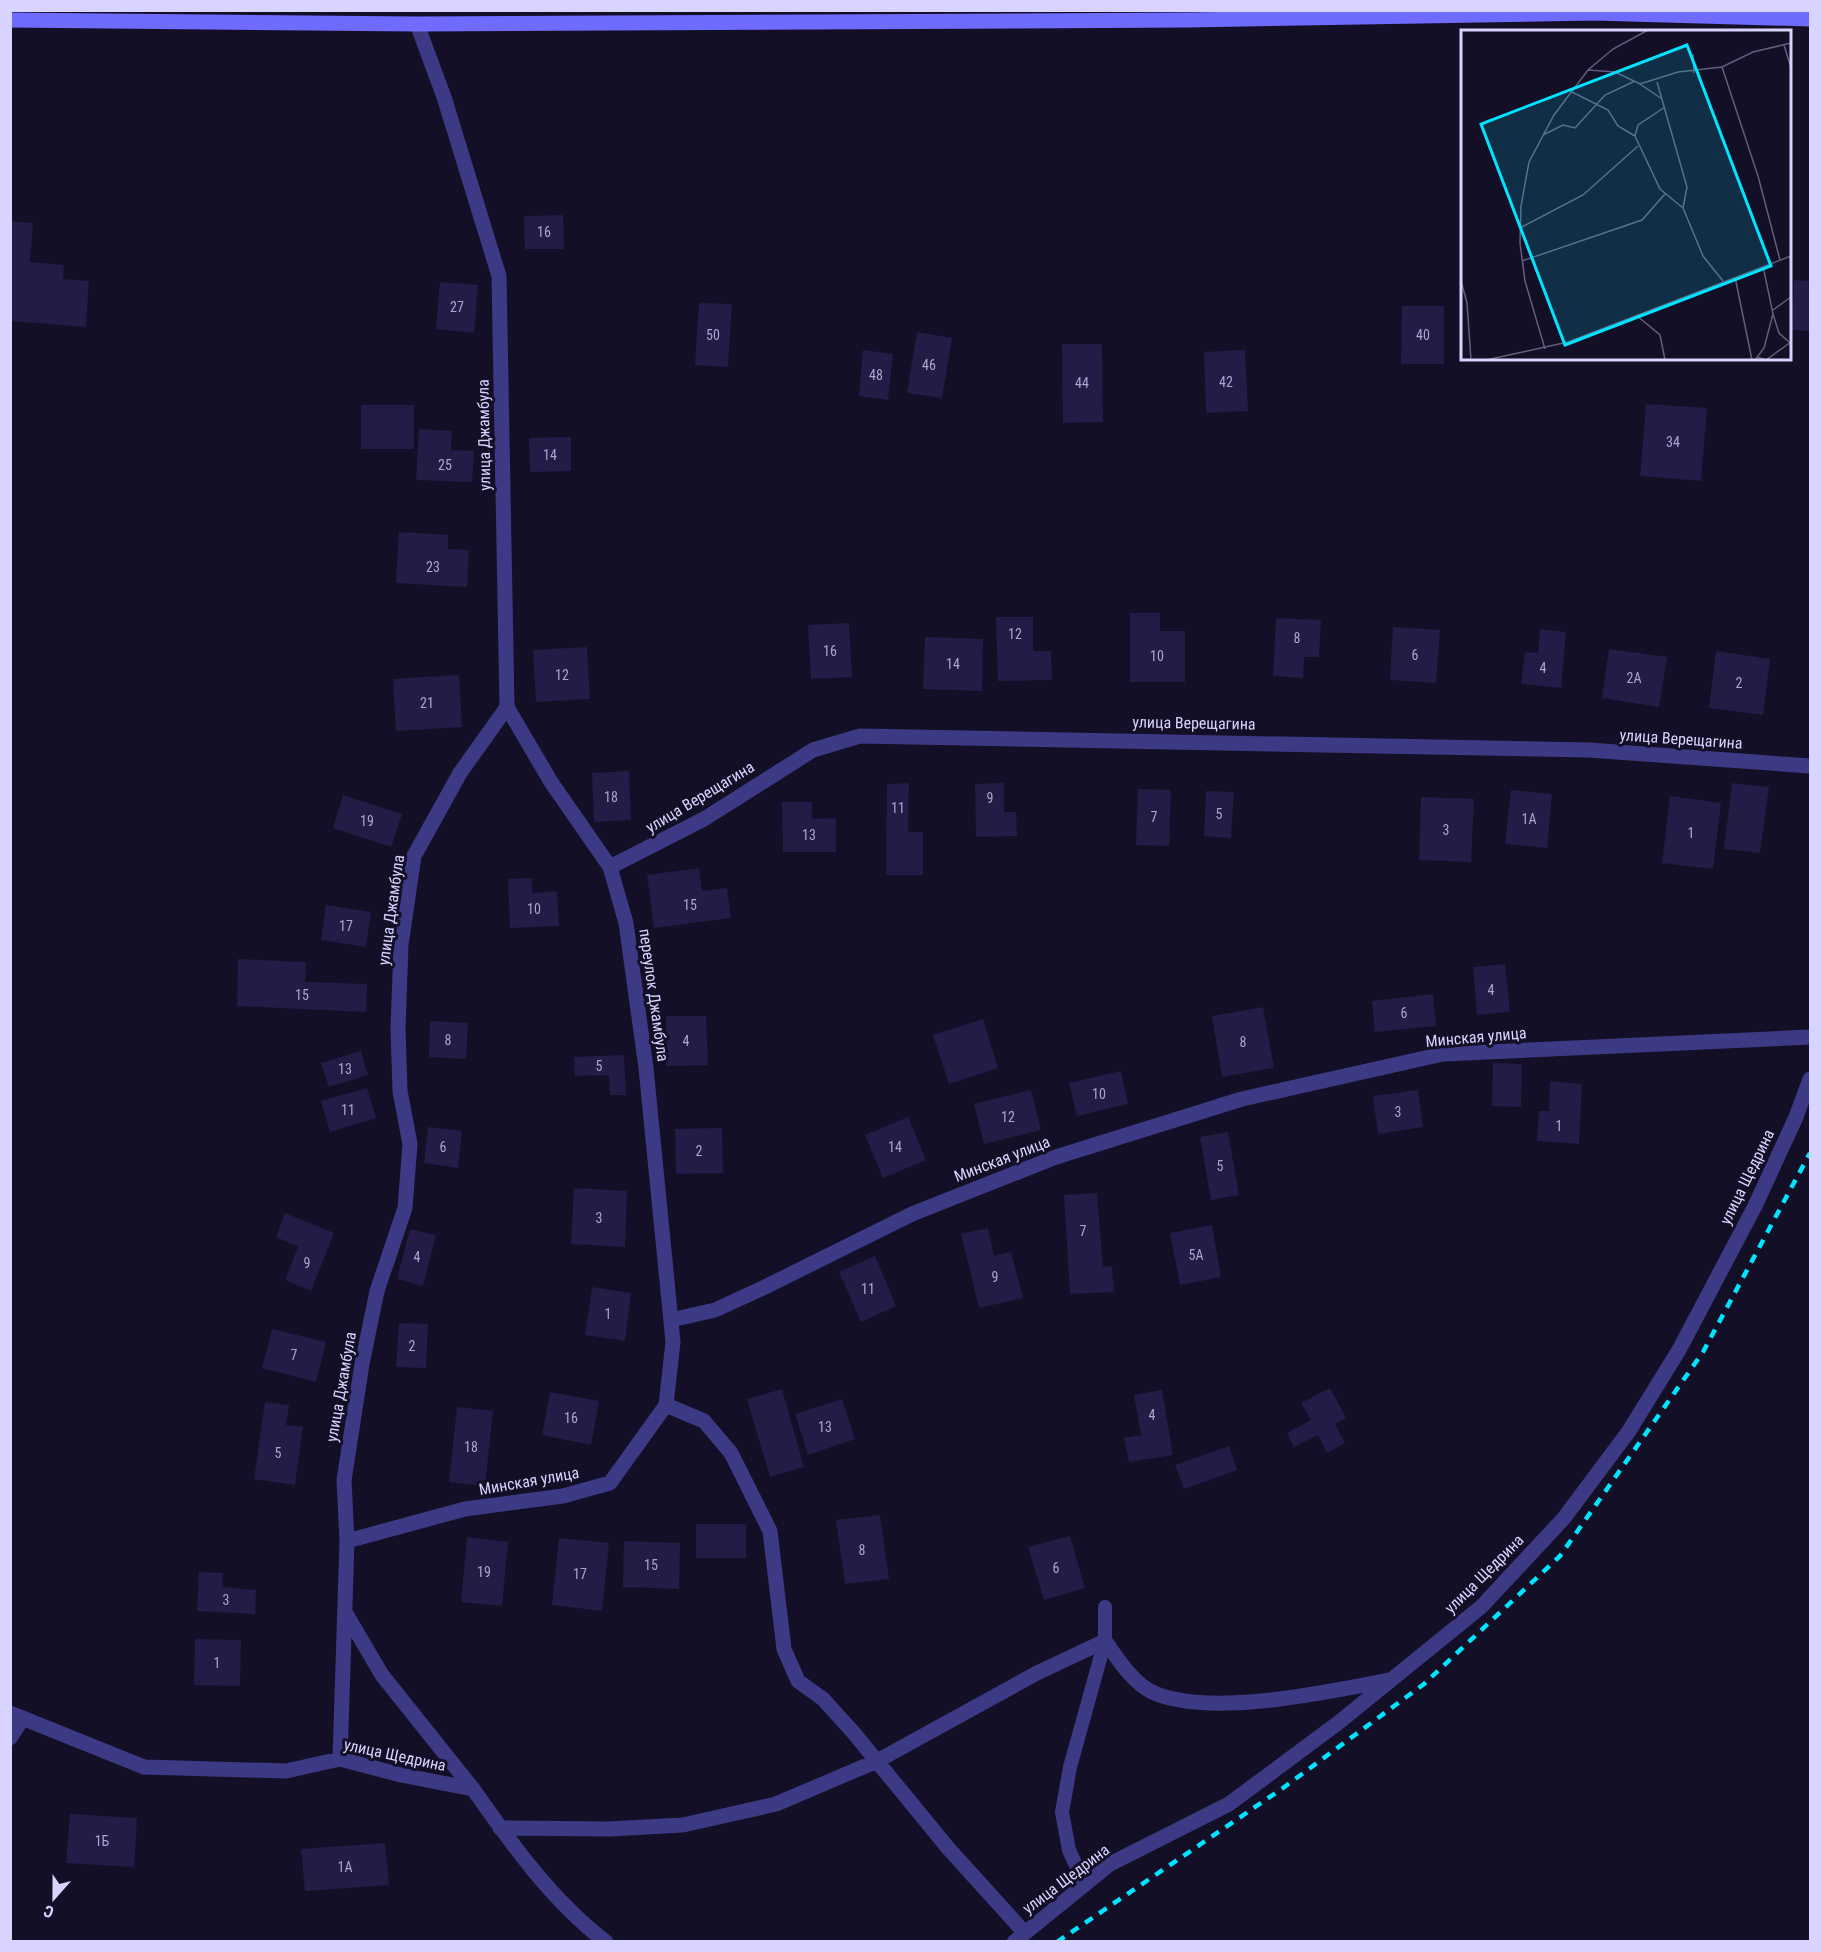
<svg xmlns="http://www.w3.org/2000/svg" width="1821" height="1952" font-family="'Roboto Condensed',sans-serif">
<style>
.building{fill:#241b47}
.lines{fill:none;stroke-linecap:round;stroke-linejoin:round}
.service{stroke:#3d3a85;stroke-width:14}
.minor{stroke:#3d3a85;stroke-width:15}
.secondary{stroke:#6f6bff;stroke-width:15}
.rail{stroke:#00e5ff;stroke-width:4.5;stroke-dasharray:9 8;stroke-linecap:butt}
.labels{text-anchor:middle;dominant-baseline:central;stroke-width:6;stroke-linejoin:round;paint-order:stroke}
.number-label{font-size:14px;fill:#aca6d1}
.street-label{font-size:16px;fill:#d9d4ff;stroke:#130f26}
.inset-road{fill:none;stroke:#625e7d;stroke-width:1.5}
.view{fill:#00e5ff;fill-opacity:0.15;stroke:#00e5ff;stroke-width:3}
.inset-edge{fill:none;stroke:#d9d4ff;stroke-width:3}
</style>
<rect width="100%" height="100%" fill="#130f26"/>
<path class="building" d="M563,215L564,249H525L524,216Z
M10,221L33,223L30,262L64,265L63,279L89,281L86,327L10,321Z
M1794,280L1810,281V331L1792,330Z
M440,282L478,285L474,333L436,329Z
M699,303L732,304L728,367L695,365Z
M1402,306H1444V364H1401Z
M917,332L952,338L942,398L907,393Z
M1062,344H1102L1103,422L1063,423Z
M863,350L893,354L888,400L859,396Z
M1245,350L1248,411L1206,413L1204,352Z
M1646,404L1707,408L1701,481L1640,476Z
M361,405H414V449H361Z
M419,429L452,431L451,450L474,451L472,482L416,480Z
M571,437V471L530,472L529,438Z
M399,532L448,535V549L469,550L467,587L396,583Z
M1130,613H1160V631H1185V682H1130Z
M996,617H1033V651H1051L1052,680L998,681Z
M1276,618L1321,620L1319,657H1304L1303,678L1273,676Z
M849,623L852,677L811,679L808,625Z
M1393,627L1440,630L1436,683L1390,680Z
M1540,629L1566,632L1561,688L1521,684L1525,652L1538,653Z
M925,637L983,639L982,691L923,689Z
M587,647L590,699L536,702L533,650Z
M1609,649L1667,657L1659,707L1602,698Z
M1716,651L1770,659L1763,715L1709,708Z
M459,675L462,727L396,731L393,679Z
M629,771L631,820L594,822L592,773Z
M909,783L908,832H923V875H886L887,784Z
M1004,783V812H1016L1017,836L976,837L975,784Z
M1732,783L1769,787L1760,853L1724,849Z
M1138,789L1171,790L1169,846L1136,845Z
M1511,790L1552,794L1547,848L1505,844Z
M1206,791L1234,792L1231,838L1204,836Z
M343,795L402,814L391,847L333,828Z
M1670,796L1721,803L1713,869L1662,863Z
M1421,797L1474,799L1471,862L1419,860Z
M782,802H812V819L836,818V852H783Z
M699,868L702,891L727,888L731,918L654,928L647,875Z
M532,878V893L557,891L559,926L510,928L508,879Z
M326,905L371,912L366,947L321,940Z
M238,959L306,962L305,982L367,984L366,1012L237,1006Z
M1505,964L1510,1012L1477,1015L1473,967Z
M1433,994L1436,1026L1375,1032L1372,1001Z
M1263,1007L1274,1068L1222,1077L1212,1016Z
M666,1016H706L708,1065L666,1066Z
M983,1019L998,1068L949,1084L933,1035Z
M430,1021L468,1023L466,1059L429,1057Z
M361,1051L368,1075L329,1087L321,1063Z
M624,1055L626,1095H610L609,1075L575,1076L574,1057Z
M1493,1063L1522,1064L1521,1107L1492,1106Z
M1121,1071L1128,1104L1077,1116L1069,1083Z
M1550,1081L1582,1084L1579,1144L1537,1141L1539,1111H1549Z
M367,1088L376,1118L330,1132L321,1101Z
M1031,1090L1041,1130L984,1144L974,1104Z
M1418,1090L1423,1127L1378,1134L1373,1096Z
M908,1117L926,1160L883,1178L865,1135Z
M428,1127L462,1131L458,1168L424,1163Z
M722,1128L723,1173L676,1174L675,1129Z
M1228,1132L1239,1195L1211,1200L1200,1137Z
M574,1188L627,1191L625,1247L571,1244Z
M1097,1193L1103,1267L1112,1266L1114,1292L1070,1294L1064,1195Z
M285,1213L334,1233L311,1291L285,1280L298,1247L276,1237Z
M1212,1225L1221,1277L1180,1285L1170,1233Z
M988,1228L994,1256L1011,1252L1023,1298L979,1308L961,1234Z
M410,1229L436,1235L423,1286L397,1279Z
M875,1256L896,1306L861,1322L839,1272Z
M592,1287L631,1293L625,1341L585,1335Z
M399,1323L428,1324L426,1368L396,1367Z
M272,1329L326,1342L316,1382L262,1368Z
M1330,1388L1346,1418L1335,1424L1345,1443L1327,1453L1318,1435L1294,1447L1287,1433L1311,1420L1301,1403Z
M782,1389L804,1467L770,1477L747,1399Z
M1162,1390L1173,1455L1129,1462L1124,1438L1141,1435L1134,1395Z
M550,1392L599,1401L591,1445L542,1435Z
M842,1399L855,1439L808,1455L795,1414Z
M265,1402L289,1405L286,1425L303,1427L295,1485L254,1479Z
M457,1407L493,1411L485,1486L449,1482Z
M1229,1446L1237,1470L1184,1489L1175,1465Z
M880,1515L889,1579L845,1584L836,1520Z
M696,1524H746V1558H696Z
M1070,1536L1085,1588L1044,1600L1028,1547Z
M467,1537L508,1542L502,1606L461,1602Z
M559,1538L609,1543L602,1611L552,1605Z
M624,1541L680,1543L679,1589L623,1587Z
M199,1572L223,1573L222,1587L256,1590L255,1614L197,1611Z
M195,1639L241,1640L240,1686L194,1685Z
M70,1814L137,1818L134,1867L66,1863Z
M385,1843L389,1885L305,1891L301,1849Z"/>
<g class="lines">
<path class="service" d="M1085,1885L1069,1850L1062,1812L1070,1767L1105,1641V1607"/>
<path class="minor" d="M610,867L704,819L813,750L860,736L1589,750L1810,766
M671,1320L715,1310L765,1287L912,1214L1056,1157L1242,1099L1443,1054L1810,1037
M666,1405L704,1421L731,1453L770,1531L784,1649L798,1681L823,1699L853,1732L948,1848L1025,1933
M347,1541L465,1509L563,1496L610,1483L666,1405L673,1342L646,1068L626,923L610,867L551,782L507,707
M345,1612L382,1675L473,1789
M10,1713L144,1767L286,1771L340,1759L401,1775L473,1789C511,1843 552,1901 606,1942
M10,1738L23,1718
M340,1759L347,1541L344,1480L362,1364L377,1291L405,1208L410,1144L400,1091L398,1029L401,945L414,856L460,773L507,707L499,276L444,97L417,24
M500,1828L609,1829L683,1825L776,1804L877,1761L1037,1673L1105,1641C1118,1659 1132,1682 1152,1692C1208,1718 1328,1692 1389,1680
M1014,1942L1110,1864L1229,1804L1338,1723L1481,1607L1564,1518L1629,1431L1679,1350L1755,1206L1796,1117L1810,1079"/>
<path class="secondary" d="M10,20L417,24L1188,20L1594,13L1810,19"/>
<path class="rail" d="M1057,1942L1283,1788L1424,1684L1560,1556L1703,1352L1810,1153"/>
</g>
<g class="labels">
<g class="number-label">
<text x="544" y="232">16</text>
<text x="457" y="307">27</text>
<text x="713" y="335">50</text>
<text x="1423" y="335">40</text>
<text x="929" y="365">46</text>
<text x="876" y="375">48</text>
<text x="1226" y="382">42</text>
<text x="1082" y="383">44</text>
<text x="1673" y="442">34</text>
<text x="550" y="455">14</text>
<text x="445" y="465">25</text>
<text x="433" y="567">23</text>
<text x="1015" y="634">12</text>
<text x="1297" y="638">8</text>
<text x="830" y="651">16</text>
<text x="1415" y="655">6</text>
<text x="1157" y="656">10</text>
<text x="953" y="664">14</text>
<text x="1543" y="668">4</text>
<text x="562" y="675">12</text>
<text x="1634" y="678">2А</text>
<text x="1739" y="683">2</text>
<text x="427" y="703">21</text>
<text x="611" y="797">18</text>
<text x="990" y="798">9</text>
<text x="898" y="808">11</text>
<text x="1219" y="814">5</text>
<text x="1154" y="817">7</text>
<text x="1529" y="819">1А</text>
<text x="367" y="821">19</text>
<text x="1446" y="830">3</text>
<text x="1691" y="833">1</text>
<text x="809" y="835">13</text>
<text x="690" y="905">15</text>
<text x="534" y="909">10</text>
<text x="346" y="926">17</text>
<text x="1491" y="990">4</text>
<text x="302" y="995">15</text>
<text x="1404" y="1013">6</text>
<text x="448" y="1040">8</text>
<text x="686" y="1041">4</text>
<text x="1243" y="1042">8</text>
<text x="599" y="1066">5</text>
<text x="345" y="1069">13</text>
<text x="1099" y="1094">10</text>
<text x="348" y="1110">11</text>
<text x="1398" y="1112">3</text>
<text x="1008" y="1117">12</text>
<text x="1559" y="1126">1</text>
<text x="443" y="1147">6</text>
<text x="895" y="1147">14</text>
<text x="699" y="1151">2</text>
<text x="1220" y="1166">5</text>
<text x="599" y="1218">3</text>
<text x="1083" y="1231">7</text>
<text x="1196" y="1255">5А</text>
<text x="417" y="1257">4</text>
<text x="307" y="1263">9</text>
<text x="995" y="1277">9</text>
<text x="868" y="1289">11</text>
<text x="608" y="1314">1</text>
<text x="412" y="1346">2</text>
<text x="294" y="1355">7</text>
<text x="1152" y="1415">4</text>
<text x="571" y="1418">16</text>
<text x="825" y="1427">13</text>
<text x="471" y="1447">18</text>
<text x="278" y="1453">5</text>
<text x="862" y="1550">8</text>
<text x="651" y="1565">15</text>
<text x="1056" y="1568">6</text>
<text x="484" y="1572">19</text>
<text x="580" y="1574">17</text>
<text x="226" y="1600">3</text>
<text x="217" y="1663">1</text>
<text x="102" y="1841">1Б</text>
<text x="345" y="1867">1А</text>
</g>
<g class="street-label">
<text transform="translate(484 435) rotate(-91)">улица Джамбула</text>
<text transform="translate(1194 723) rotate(1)">улица Верещагина</text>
<text transform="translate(1681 739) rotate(4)">улица Верещагина</text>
<text transform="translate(700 797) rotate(-31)">улица Верещагина</text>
<text transform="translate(391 910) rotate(-82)">улица Джамбула</text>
<text transform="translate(654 995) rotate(82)">переулок Джамбула</text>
<text transform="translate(1476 1037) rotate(-5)">Минская улица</text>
<text transform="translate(1002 1159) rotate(-21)">Минская улица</text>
<text transform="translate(1747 1177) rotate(-64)">улица Щедрина</text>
<text transform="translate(341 1387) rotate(-80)">улица Джамбула</text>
<text transform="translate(529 1481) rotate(-10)">Минская улица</text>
<text transform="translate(1484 1574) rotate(-45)">улица Щедрина</text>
<text transform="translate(395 1755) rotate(12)">улица Щедрина</text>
<text transform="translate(1066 1879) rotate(-37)">улица Щедрина</text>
</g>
</g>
<g transform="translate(1461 30)">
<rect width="330" height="330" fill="#130f26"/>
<path class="inset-road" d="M323,15L330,38M232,24L233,43M261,37L297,146L319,230M127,40L154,42L179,54L217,42L261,37L292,22L330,13M196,52L226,157L222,178L242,226L262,251M179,54L201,69M111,62L147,80L157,96L174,106M204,77L177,95L174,106L199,159L222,178M82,105L102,95L114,98L144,65L174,51M59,198L122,165L177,116M61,231L181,190L204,164M274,247L291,330M0,251L6,273L10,330M312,280L330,267M312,284L318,303L328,312M175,285L199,305L204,330M84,319L64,251L59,213L60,176L68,132L93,85L127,40L152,19L187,0M296,327L305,330L330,312M25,330L107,312L330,226M294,330L303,318L312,284L302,236"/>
<path class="view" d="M226,15L310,236L104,315L20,94Z"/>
<rect width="330" height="330" class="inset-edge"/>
</g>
<rect width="1821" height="1952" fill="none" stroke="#d9d4ff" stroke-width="24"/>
<g transform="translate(54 1898) rotate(201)" stroke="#130f26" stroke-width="4.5" paint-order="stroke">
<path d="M0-4.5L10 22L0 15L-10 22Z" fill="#d9d4ff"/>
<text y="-9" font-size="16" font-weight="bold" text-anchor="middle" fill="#d9d4ff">С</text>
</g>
</svg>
